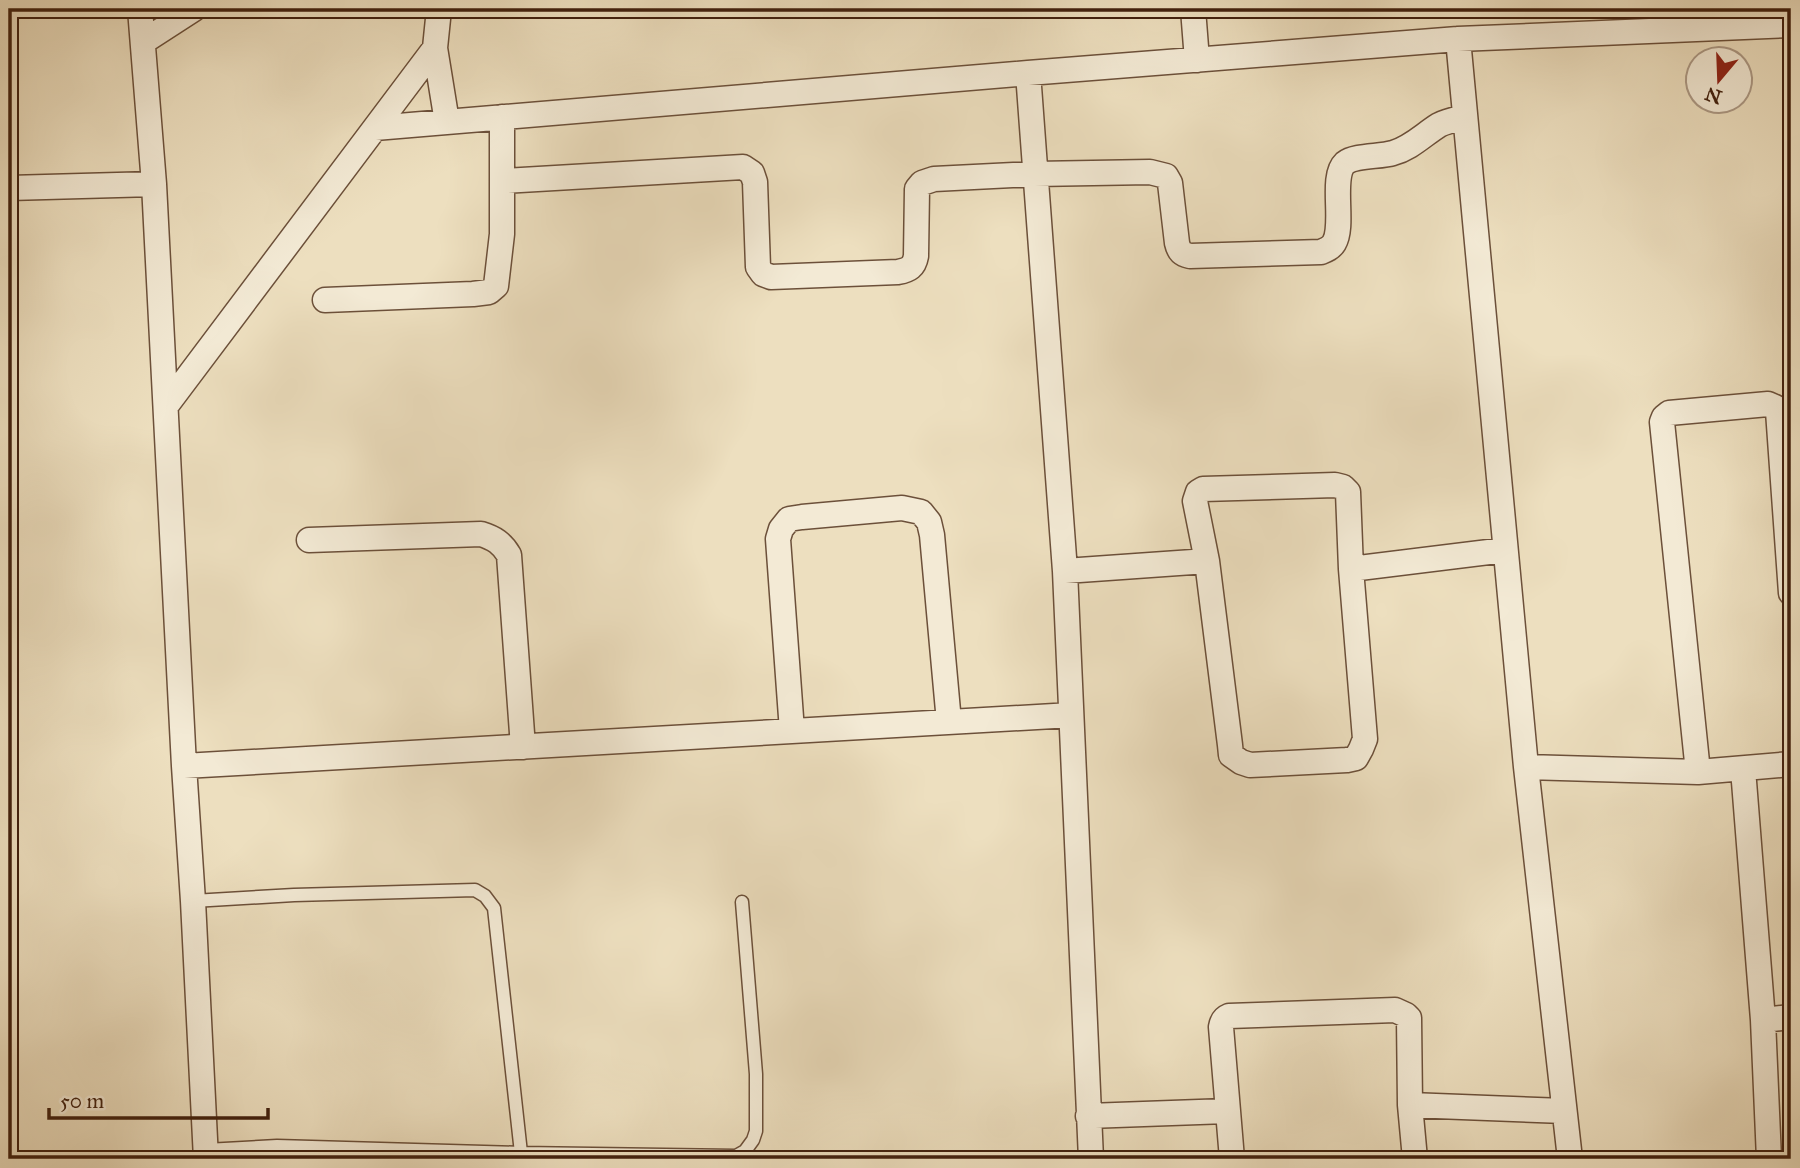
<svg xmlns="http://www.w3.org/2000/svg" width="1800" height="1168" font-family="'IM FELL Great Primer',serif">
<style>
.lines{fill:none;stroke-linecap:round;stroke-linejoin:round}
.service-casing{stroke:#6c503a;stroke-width:15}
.minor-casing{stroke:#6c503a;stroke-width:27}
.service{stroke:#f3ead5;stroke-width:12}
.minor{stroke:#f3ead5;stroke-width:24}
</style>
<rect width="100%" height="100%" fill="#eddfbf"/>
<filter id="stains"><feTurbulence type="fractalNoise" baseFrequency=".00286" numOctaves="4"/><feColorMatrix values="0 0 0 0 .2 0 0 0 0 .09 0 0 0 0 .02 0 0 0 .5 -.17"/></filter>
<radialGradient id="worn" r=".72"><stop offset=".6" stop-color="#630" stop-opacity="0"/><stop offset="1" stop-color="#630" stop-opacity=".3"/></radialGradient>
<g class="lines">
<g class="service-casing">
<path id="service" d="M193,901L294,895L475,890L485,896L494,908L521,1153
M206,1150L277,1146L521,1153L736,1156L745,1151L753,1140L756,1131V1074L742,902"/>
</g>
<g class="minor-casing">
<path id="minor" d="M140,9L154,184L184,766L193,901L206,1159
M1193,9L1197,60
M1458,39L1526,767L1570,1159
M143,42L194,9
M435,48L447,122
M1028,73L1065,571L1091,1159
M375,128L1028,73L1458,39L1791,25
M502,181L743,167L752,173L755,182L758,267L763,274L771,277L898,272C909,270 914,267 916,256L917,189L922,183L934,179L1035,174L1150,172L1166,176L1170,183L1177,243C1179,252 1182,254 1190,256L1321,252C1326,250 1331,248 1334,243C1345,225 1330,177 1345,163C1355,155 1380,157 1393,153C1411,148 1423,135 1439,125C1447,121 1457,119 1465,117
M9,188L154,184
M325,300L473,294L489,292L496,286L502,234V117
M166,406L435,48L439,9
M309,540L481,534C494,538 502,543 509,555L523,747
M1351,569L1348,492L1343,487L1335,485L1203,489L1198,492L1195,501L1207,561L1230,745L1231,755L1241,762L1250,765L1347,760L1356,758L1361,749L1365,739L1351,569L1505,550
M1065,571L1207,561
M792,731L778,539L781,529L789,519L802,517L902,508L921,512L929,522L932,535L949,722
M184,766L1071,715
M1526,767L1698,772L1791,764
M1743,769L1763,1020L1769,1159
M1698,772L1662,422L1664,417L1669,413L1768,404L1775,407L1778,411L1791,593
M1763,1020L1791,1017
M1088,1116L1227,1111
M1232,1159L1221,1027C1222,1021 1224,1018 1229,1016L1395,1010L1406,1015L1409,1018L1410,1105
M1415,1159L1410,1105L1564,1111"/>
</g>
<use href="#service" class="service"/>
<use href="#minor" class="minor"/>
</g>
<rect width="1800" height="1168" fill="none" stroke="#eddfbf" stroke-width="35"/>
<rect x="10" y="10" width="1779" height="1147" fill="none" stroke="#41200e" stroke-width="3.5"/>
<rect x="18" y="18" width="1765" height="1133" fill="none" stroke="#41200e" stroke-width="2"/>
<g transform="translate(1719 80) rotate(199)"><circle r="33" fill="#f3ead5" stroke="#ac9985" stroke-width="2"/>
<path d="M0-5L12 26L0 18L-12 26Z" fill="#8f2418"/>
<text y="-10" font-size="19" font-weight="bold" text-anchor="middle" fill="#41200e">N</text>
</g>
<path d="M49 1108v10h219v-10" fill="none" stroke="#41200e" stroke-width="3.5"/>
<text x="60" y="1108" font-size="21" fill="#41200e" stroke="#f3ead5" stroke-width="5" paint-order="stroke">50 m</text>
<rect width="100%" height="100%" filter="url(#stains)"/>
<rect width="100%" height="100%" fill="url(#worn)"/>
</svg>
